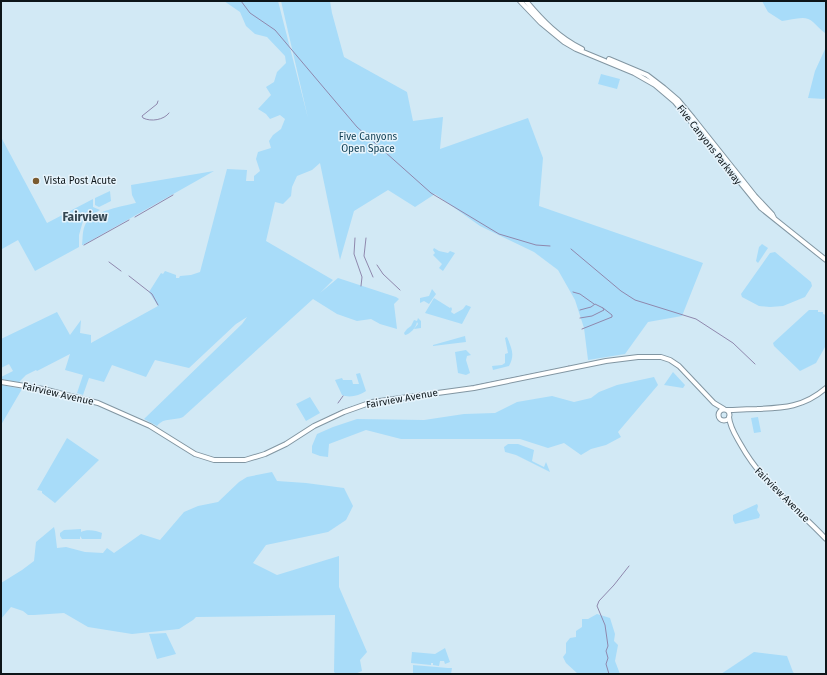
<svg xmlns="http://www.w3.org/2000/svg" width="827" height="675" font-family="'Fira Sans',sans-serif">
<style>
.green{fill:#a8dcf9}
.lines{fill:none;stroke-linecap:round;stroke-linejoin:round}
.stream{stroke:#8f88ad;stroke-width:1}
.secondary-casing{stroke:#8296a2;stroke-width:6}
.secondary{stroke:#fff;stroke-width:4}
.poi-dot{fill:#7a5b30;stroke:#e7f4fc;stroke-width:1.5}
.labels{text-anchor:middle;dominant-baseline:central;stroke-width:3;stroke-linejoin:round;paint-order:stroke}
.park-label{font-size:10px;fill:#0f3e53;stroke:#e7f4fc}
.street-label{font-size:10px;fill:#0d1519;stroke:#e7f4fc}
.poi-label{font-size:10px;fill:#0d1519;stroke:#e7f4fc;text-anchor:start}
.quarter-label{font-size:12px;font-weight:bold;fill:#334550;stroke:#e7f4fc}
</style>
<rect width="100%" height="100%" fill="#d2e9f5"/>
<path class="green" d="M224,1H278L308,118L281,1H330L332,13L344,57L407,92L413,121L443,117L440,149L528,118L543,158L539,206L703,263L682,316L648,322L625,354L588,360L584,328L575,300L558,270L534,252L480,226L435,194L415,207L388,190L354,211L340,260L320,163L312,170L297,176L292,187L291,196L283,204L275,202L266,241L333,280L320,293L338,278L396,297L399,299L394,304L397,329L380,324L371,319L357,321L337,314L313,299L183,417C174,421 164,417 157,426L144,419L242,324L247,317L236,324L189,368L155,360L146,377L112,365L104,382L89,378L83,395L77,393L83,375L65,370L70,354L37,371L36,370L26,375L19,382L1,379V377L13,371L9,364L1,368V339L57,312L70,335L81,320L80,333L91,335V343L158,306L149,292L161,273L163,274L165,271L176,275V278H179L180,276L191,275L200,272L227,169L247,170L246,181H254V176L260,171L256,159L258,152L271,148L269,141L273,135L281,129L285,119L280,115L270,119L266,114L258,109L271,95L266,87L274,82L277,72L286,63L285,56L267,37L255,34L246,26L240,12Z
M762,1H826V39L825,33C820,29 817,26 813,22C806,14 792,20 782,21L768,12Z
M826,47V97L824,99L808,98L815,71Z
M601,74L620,79L617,89L598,84Z
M1,137L47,223L93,199V207L100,210L83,221L79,235V247L35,271L18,240L2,249L1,247Z
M214,171L83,245H82C83,238 82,230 86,223C94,211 123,206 136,203L132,195L131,185Z
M110,191L111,201L99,207L95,205V198Z
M762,244L768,248L758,263L756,261L759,247Z
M434,248L439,251L448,253L450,251L455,253L443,271L439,268L442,264L433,255L435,253L433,250Z
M775,252L811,282L812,286L805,297L783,306L770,307L759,306L742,297L741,294L770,253Z
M432,289L436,294L429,304L424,301L420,303V298L429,296Z
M434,298L450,308L451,307L452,309L451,312L454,314L463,309L466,305L471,307L462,324L425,313Z
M809,310H818V312H823V314L826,315L825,347L816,363L800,371L774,346L773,343Z
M418,318L421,321V328L414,329L418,324L417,322C416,328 410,334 405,335L404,333L407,329L411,326L414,320L417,321Z
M465,336L466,342L433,346V345Z
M507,337C512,349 515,355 509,366L493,370L492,366L502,365L505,363V354L508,353L505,338Z
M466,350L471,355L467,356L466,360L470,373L466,375L458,373L455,352Z
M673,372L685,385L683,388L664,385Z
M360,373L366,391C359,396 349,398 342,395L335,380L342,378L343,380H352L353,384H359L356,374Z
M654,377L658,385L618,432L621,437L606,445L591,449L581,455L564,443L548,448L520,439H401L366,430L329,444L328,457L320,456L312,453V446L317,434L333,427L357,419L424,420L464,414L495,413L517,402L552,396L574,402L591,398L599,392L617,385Z
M1,385L22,389L1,425Z
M310,397L320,413L306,421L296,404Z
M758,417L761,432L754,433L751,418Z
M67,438L99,460L55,503L42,493V491L37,490Z
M508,444H518L534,450L532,461L544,467L546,462L550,472L516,455L505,452L504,447Z
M272,472L277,481L306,483L344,488L353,506L346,520L328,532L266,545L253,563L277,575L339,556V587L367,652L360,660L362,671L355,674H336L334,672L335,615L196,617L193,620L179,629L132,634L88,627L64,613L34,615H28L23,611L11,607L1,619V583L22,570L34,561L36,542L54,527L55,531L57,548L66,547L85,552L103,553L107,548L114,553L141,534L160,540L184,512L198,506L218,502L239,482L247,477Z
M757,504L758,506L757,510L760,515L759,518L735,524L733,520V515Z
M81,529V532C86,529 96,530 102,533L101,539H82L80,536V539H62L60,536V533L64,530Z
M597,614L610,618L615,634L614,641L618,645L615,661L620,674H578L566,663L563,657L566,653V643L570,638L576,637V631L582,627V619H588Z
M166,633L176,654L157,659L149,634Z
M445,648L450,662L445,664L444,661H440L439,666L433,665V663H431V665L411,663L412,652L435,654Z
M754,652L787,656L793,672L795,674H721Z
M413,665L448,668H452L451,674H413Z"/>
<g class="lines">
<path class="stream" d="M241,1L250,13L275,30L357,127L431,193L499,234L536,245L550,246
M158,101L157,104L142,116L143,118C151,122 164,120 169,113
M135,217L173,195
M355,238L354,254L362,277L361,286
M366,238L364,256L373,277
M84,245L129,220
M571,249L621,291L635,300L696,319L733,343L755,364
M109,262L121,271
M377,265L383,274L400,290
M129,276L152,294L158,305
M573,292L580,294L594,304
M580,310L591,307L595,304L603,308L604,310L592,316L580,318
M582,329L612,317V315L603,308
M564,368L569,366
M468,387L557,369
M381,399L421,393
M338,403L343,396
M328,417L343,410L364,403
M609,674L606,664L608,658L606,651L608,646L605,625L597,606L599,601L614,585L629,566"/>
<g class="secondary-casing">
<path id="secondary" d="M520,1L541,23L564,42L576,49L634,73L655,85L675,102L761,208L826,260
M526,1C542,20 559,38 582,49
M609,59L647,75L664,88L678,100L693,118L755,196L772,214L774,218
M1,382L43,389L98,403L150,426L195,454L214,460H245L265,454L286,444L314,426L344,412L372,402L474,388L606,361L638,357H661L670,360L679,366L714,403L724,409
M718.5 415a5.5 5.5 0 1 1 11 0a5.5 5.5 0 1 1-11 0Z
M726,410C737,410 747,409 757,409C784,408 804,407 826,388
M729,417C730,428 736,436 741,445C762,483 797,508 826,539"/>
</g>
<use href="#secondary" class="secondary"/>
</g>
<circle class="poi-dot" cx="36" cy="181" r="4"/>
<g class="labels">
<g class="park-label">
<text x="368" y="137">Five Canyons<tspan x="368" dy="12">Open Space</tspan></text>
</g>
<g class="street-label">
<text transform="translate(709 145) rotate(52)">Five Canyons Parkway</text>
<text transform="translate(58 394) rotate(13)">Fairview Avenue</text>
<text transform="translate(402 399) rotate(-10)">Fairview Avenue</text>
<text transform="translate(782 495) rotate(45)">Fairview Avenue</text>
</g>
<g class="poi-label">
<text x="44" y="181">Vista Post Acute</text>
</g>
<g class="quarter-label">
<text x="85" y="217">Fairview</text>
</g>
</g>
<rect width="827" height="675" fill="none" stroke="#0d1519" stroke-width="4"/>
</svg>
